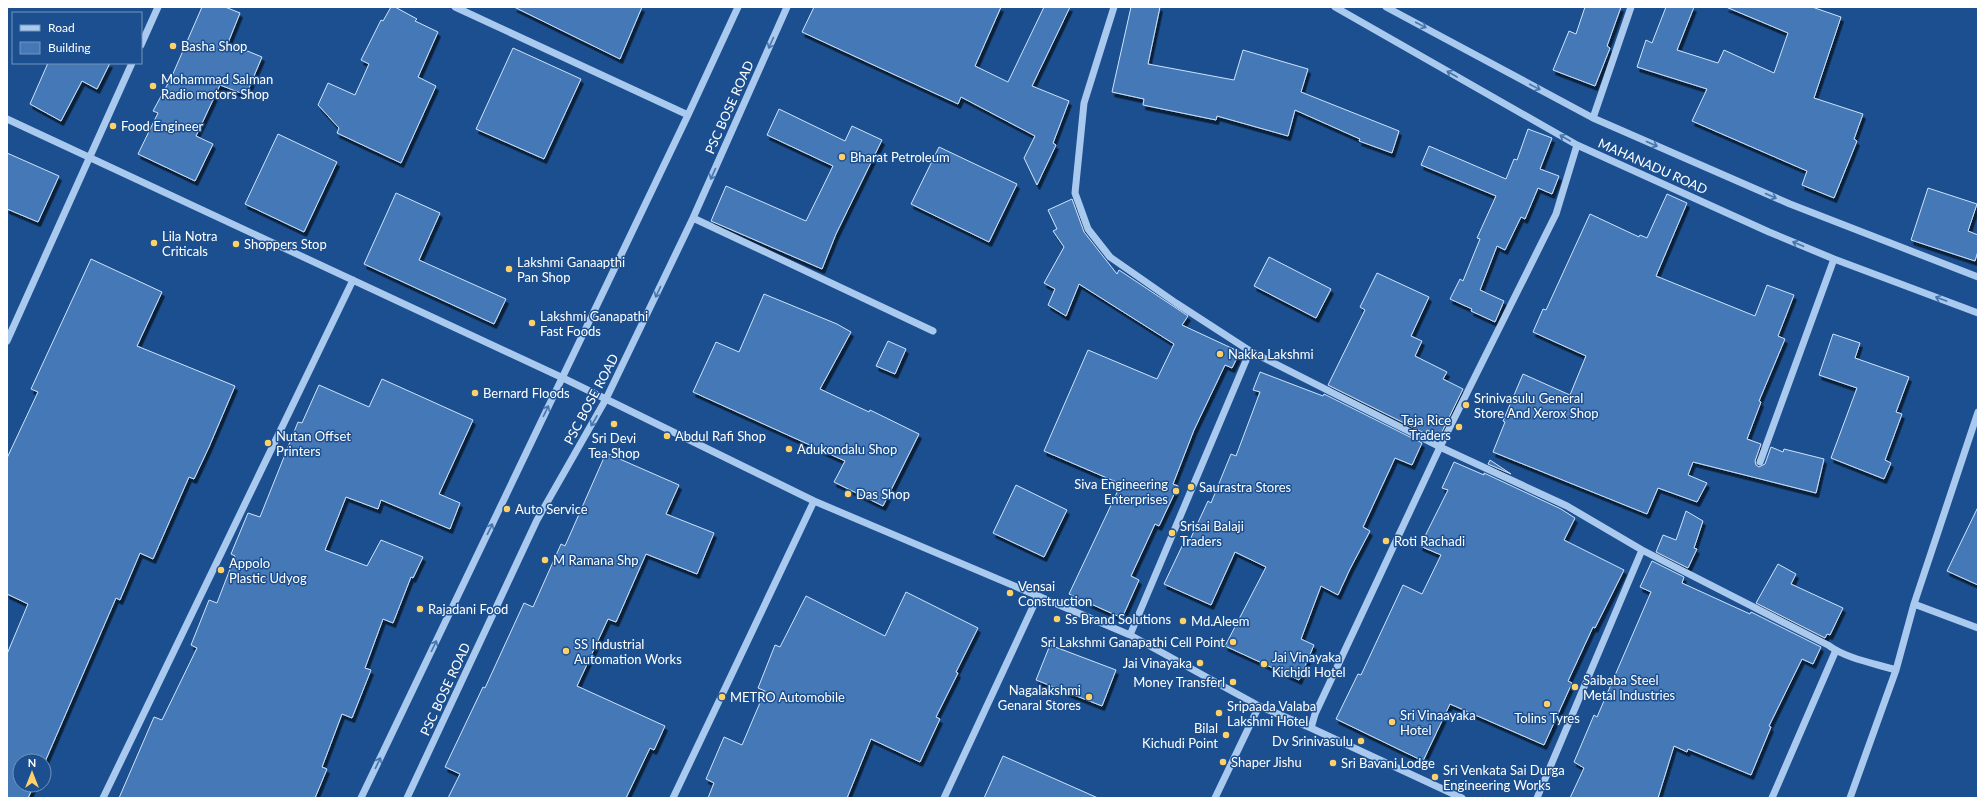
<svg xmlns="http://www.w3.org/2000/svg" width="1985" height="805" font-family="Lato,sans-serif">
<style>
.building{fill:#4478b7;stroke:#cfe3fa;filter:url(#shadow)}
.lines{fill:none;stroke-linecap:round;stroke-linejoin:round}
.minor{stroke:#a9c9ee;stroke-width:7}
.oneway{stroke:#4674ac}
.poi-dot{fill:#ffd166;stroke:#1b4f8f;stroke-width:1.5}
.labels{text-anchor:middle;dominant-baseline:central;stroke-width:3;stroke-linejoin:round;paint-order:stroke}
.poi-label{font-size:13px;fill:#fff;stroke:#1b4f8f;text-anchor:start}
.street-label{font-size:13px;fill:#fff;stroke:#1b4f8f}
</style>
<defs>
<filter id="shadow"><feDropShadow dx="2.5" dy="4.5" stdDeviation="0" flood-color="#0009"/></filter>
</defs>
<rect width="100%" height="100%" fill="#1b4f8f"/>
<path class="building" d="M202,7H225L240,13L228,43L262,57L246,95L220,85L196,136L213,144L195,181L138,154L158,113L153,111L172,76Z
M391,7H395L417,19L415,21L438,32L418,77L436,86L401,163L337,133L339,128L318,105L328,83L355,95L369,64L361,60L381,20L383,21Z
M514,7H642L620,59Z
M814,7H1001L975,66L1008,82L1044,7H1070L1032,86L1069,101L1053,143L1056,145L1037,185L1024,158L1035,136L961,97L958,104L802,32Z
M1131,7H1160L1148,64L1234,80L1243,50L1308,69L1301,92L1399,131L1392,153L1359,141L1360,139L1295,110L1288,136L1217,116L1216,120L1143,105L1144,99L1112,92Z
M1585,7H1621L1607,46L1610,48L1595,86L1553,70L1569,31L1576,34Z
M1666,7H1694L1677,50L1718,63L1724,50L1774,73L1788,33L1726,7H1812L1841,17L1814,98L1863,114L1854,139L1857,141L1834,198L1802,185L1807,171L1692,121L1707,89L1637,67L1646,40L1652,43Z
M513,48L581,79L544,159L476,129Z
M48,63H110L97,89L82,81L61,121L30,104Z
M779,109L845,141L852,126L882,140L836,234L822,269L711,221L726,186L806,221L833,166L767,135Z
M1528,129L1552,138L1540,169L1559,176L1552,194L1538,188L1525,219L1521,217L1505,250L1497,246L1480,290L1504,301L1495,322L1471,311L1472,309L1450,299L1460,279L1463,281L1480,239L1477,238L1496,196L1421,165L1429,146L1506,179L1514,159L1517,160Z
M278,134L337,162L304,232L245,204Z
M939,147L1017,184L989,242L911,204Z
M7,153L59,176L38,222L7,209Z
M1928,188L1977,204L1968,231L1978,235V251L1975,261L1911,240Z
M396,193L440,213L419,260L506,299L494,324L364,264Z
M1667,194L1687,203L1656,276L1755,316L1767,285L1794,295L1778,336L1785,339L1759,401L1761,402L1747,439L1761,444L1755,461L1756,465L1759,467L1765,464L1771,447L1783,452L1784,449L1824,459L1816,493L1693,462L1688,475L1707,483L1697,502L1658,488L1647,514L1493,452L1505,422L1503,421L1523,374L1570,395L1586,356L1533,332L1543,309L1546,310L1590,214L1639,237L1640,235L1647,238Z
M1072,199L1084,232L1117,274L1119,270L1188,316L1182,325L1240,352L1232,368L1225,365L1194,430L1173,484L1178,486L1159,526L1155,524L1131,576L1139,580L1122,618L1069,594L1121,484L1044,451L1088,350L1157,379L1174,344L1079,284L1066,316L1048,305L1055,289L1044,283L1064,247L1053,231L1057,229L1048,210Z
M1269,257L1331,289L1316,318L1254,286Z
M91,259L162,292L137,346L235,386L209,447L194,479L189,477L153,559L140,553L120,600L116,598L44,764V761H20V785H34L28,798H7V654L28,604L7,594V458L38,392L31,389Z
M1377,273L1429,297L1411,336L1422,341L1415,356L1447,372L1443,379L1463,389L1440,436L1427,430L1426,434L1328,385L1365,310L1360,307Z
M764,294L837,324L851,332L820,389L869,412L870,410L919,434L883,506L834,482L845,461L693,392L716,342L739,352Z
M1833,334L1860,343L1855,358L1909,377L1896,412L1902,414L1885,460L1891,463L1884,479L1831,458L1857,388L1819,375Z
M888,341L906,349L895,374L876,366Z
M1260,372L1323,396L1324,394L1422,443L1412,465L1395,458L1363,527L1370,531L1350,569L1338,595L1321,586L1301,639L1314,645L1299,680L1225,646L1266,567L1235,552L1211,605L1164,584L1184,542L1188,544L1208,501L1211,503L1231,454L1236,456L1260,392L1253,390Z
M382,379L473,420L439,494L460,503L450,529L381,500L378,509L346,497L325,550L367,566L381,540L423,557L413,578L411,577L393,623L383,619L365,668L371,670L352,718L342,714L322,767L327,769L315,798H119L154,717L162,720L197,648L191,645L209,600L217,603L235,556L231,554L248,513L260,517L298,422L302,423L319,385L369,407Z
M606,453L679,485L666,514L714,533L697,574L646,554L616,622L608,619L577,686L665,726L654,750L650,748L626,798H448L460,774L445,767L483,687L485,688L524,603L533,607L561,544L565,546Z
M1490,460L1511,474L1488,464Z
M1454,462L1484,475V473L1561,509L1575,518L1564,540L1624,570L1595,628L1593,627L1568,681L1572,683L1544,745L1450,704L1423,761L1336,719L1358,674L1361,675L1403,585L1422,594L1441,555L1420,546L1448,490L1442,488Z
M1016,485L1067,510L1044,557L993,533Z
M1978,507V585L1947,571Z
M1686,511L1703,521L1694,548L1697,549L1688,568L1656,552L1663,535L1676,540Z
M1652,561L1684,577L1682,583L1750,614L1751,612L1821,647L1813,664L1802,659L1769,726L1771,727L1751,775L1688,749L1687,752L1674,746L1658,798H1570L1584,768L1574,762L1594,715L1597,717L1651,592L1640,587Z
M1778,564L1796,574L1791,584L1843,608L1830,635L1827,634L1825,638L1756,603Z
M906,592L978,628L956,672L958,673L936,717L940,719L920,762L871,739L847,798H708L714,783L706,779L724,737L742,745L765,691L758,688L775,645L780,647L806,596L885,636Z
M1050,645L1116,670L1102,706L1036,680Z
M1003,756L1098,798H984Z"/>
<g class="lines">
<path class="minor" d="M455,7L688,115
M1114,7L1084,103L1075,193L1088,229L1110,257L1176,303L1250,351L1440,447L1567,506L1642,550L1828,645C1847,659 1873,663 1896,670
M1335,7L1577,145L1769,232L1834,259L1978,313
M1386,7L1593,118L1790,204L1978,277
M141,45L158,7
M1593,118L1631,7
M7,119L563,378L814,501L1130,635L1259,706L1311,728L1462,798
M693,218L933,331
M7,341L132,63
M1760,462L1834,259
M1914,604L1978,628
M1130,635L1250,351
M1311,728L1315,714L1440,447L1556,214L1577,145
M103,798L353,280
M361,798L688,115L738,7
M407,798L537,520L606,399L693,218L787,7
M673,798L814,501
M944,798L1038,596
M1215,798L1259,706
M1537,798L1642,550
M1772,798L1836,650
M1850,798L1896,670L1914,604L1978,412"/>
</g>
<defs><path id="oneway-shaft" d="M-6 0H5M1.5-3L5.5 0L1.5 3" fill="none" stroke-width="1.6" stroke-linecap="round" stroke-linejoin="round"/></defs>
<g class="oneway">
<use href="#oneway-shaft" transform="translate(1421 25) rotate(28)"/>
<use href="#oneway-shaft" transform="translate(771 43) rotate(114)"/>
<use href="#oneway-shaft" transform="translate(1452 74) rotate(-150)"/>
<use href="#oneway-shaft" transform="translate(1535 87) rotate(28)"/>
<use href="#oneway-shaft" transform="translate(1565 138) rotate(-150)"/>
<use href="#oneway-shaft" transform="translate(1652 144) rotate(24)"/>
<use href="#oneway-shaft" transform="translate(713 174) rotate(114)"/>
<use href="#oneway-shaft" transform="translate(1771 196) rotate(24)"/>
<use href="#oneway-shaft" transform="translate(1798 244) rotate(-157)"/>
<use href="#oneway-shaft" transform="translate(658 292) rotate(115)"/>
<use href="#oneway-shaft" transform="translate(1941 299) rotate(-160)"/>
<use href="#oneway-shaft" transform="translate(546 411) rotate(-64)"/>
<use href="#oneway-shaft" transform="translate(594 421) rotate(120)"/>
<use href="#oneway-shaft" transform="translate(490 529) rotate(-64)"/>
<use href="#oneway-shaft" transform="translate(434 646) rotate(-64)"/>
<use href="#oneway-shaft" transform="translate(378 763) rotate(-64)"/>
</g>
<g class="poi-dot">
<circle cx="173" cy="46" r="4"/>
<circle cx="153" cy="86" r="4"/>
<circle cx="113" cy="126" r="4"/>
<circle cx="842" cy="157" r="4"/>
<circle cx="154" cy="243" r="4"/>
<circle cx="236" cy="244" r="4"/>
<circle cx="509" cy="269" r="4"/>
<circle cx="532" cy="323" r="4"/>
<circle cx="1220" cy="354" r="4"/>
<circle cx="475" cy="393" r="4"/>
<circle cx="1466" cy="405" r="4"/>
<circle cx="614" cy="424" r="4"/>
<circle cx="1459" cy="427" r="4"/>
<circle cx="667" cy="436" r="4"/>
<circle cx="268" cy="443" r="4"/>
<circle cx="789" cy="449" r="4"/>
<circle cx="1191" cy="487" r="4"/>
<circle cx="1176" cy="491" r="4"/>
<circle cx="848" cy="494" r="4"/>
<circle cx="507" cy="509" r="4"/>
<circle cx="1172" cy="533" r="4"/>
<circle cx="1386" cy="541" r="4"/>
<circle cx="545" cy="560" r="4"/>
<circle cx="221" cy="570" r="4"/>
<circle cx="1010" cy="593" r="4"/>
<circle cx="420" cy="609" r="4"/>
<circle cx="1057" cy="619" r="4"/>
<circle cx="1183" cy="621" r="4"/>
<circle cx="1233" cy="642" r="4"/>
<circle cx="566" cy="651" r="4"/>
<circle cx="1200" cy="663" r="4"/>
<circle cx="1264" cy="664" r="4"/>
<circle cx="1233" cy="682" r="4"/>
<circle cx="1575" cy="687" r="4"/>
<circle cx="722" cy="697" r="4"/>
<circle cx="1089" cy="697" r="4"/>
<circle cx="1547" cy="704" r="4"/>
<circle cx="1219" cy="713" r="4"/>
<circle cx="1392" cy="722" r="4"/>
<circle cx="1226" cy="735" r="4"/>
<circle cx="1361" cy="741" r="4"/>
<circle cx="1223" cy="762" r="4"/>
<circle cx="1333" cy="763" r="4"/>
<circle cx="1435" cy="777" r="4"/>
</g>
<g class="labels">
<g class="poi-label">
<text x="181" y="46">Basha Shop</text>
<text x="161" y="79">Mohammad Salman<tspan x="161" dy="15">Radio motors Shop</tspan></text>
<text x="121" y="126">Food Engineer</text>
<text x="850" y="157">Bharat Petroleum</text>
<text x="162" y="236">Lila Notra<tspan x="162" dy="15">Criticals</tspan></text>
<text x="244" y="244">Shoppers Stop</text>
<text x="517" y="262">Lakshmi Ganaapthi<tspan x="517" dy="15">Pan Shop</tspan></text>
<text x="540" y="316">Lakshmi Ganapathi<tspan x="540" dy="15">Fast Foods</tspan></text>
<text x="1228" y="354">Nakka Lakshmi</text>
<text x="483" y="393">Bernard Floods</text>
<text x="1474" y="398">Srinivasulu General<tspan x="1474" dy="15">Store And Xerox Shop</tspan></text>
<text x="1451" y="420" text-anchor="end">Teja Rice<tspan x="1451" dy="15">Traders</tspan></text>
<text x="276" y="436">Nutan Offset<tspan x="276" dy="15">Printers</tspan></text>
<text x="675" y="436">Abdul Rafi Shop</text>
<text x="614" y="438" text-anchor="middle">Sri Devi<tspan x="614" dy="15">Tea Shop</tspan></text>
<text x="797" y="449">Adukondalu Shop</text>
<text x="1168" y="484" text-anchor="end">Siva Engineering<tspan x="1168" dy="15">Enterprises</tspan></text>
<text x="1199" y="487">Saurastra Stores</text>
<text x="856" y="494">Das Shop</text>
<text x="515" y="509">Auto Service</text>
<text x="1180" y="526">Srisai Balaji<tspan x="1180" dy="15">Traders</tspan></text>
<text x="1394" y="541">Roti Rachadi</text>
<text x="553" y="560">M Ramana Shp</text>
<text x="229" y="563">Appolo<tspan x="229" dy="15">Plastic Udyog</tspan></text>
<text x="1018" y="586">Vensai<tspan x="1018" dy="15">Construction</tspan></text>
<text x="428" y="609">Rajadani Food</text>
<text x="1065" y="619">Ss Brand Solutions</text>
<text x="1191" y="621">Md.Aleem</text>
<text x="1225" y="642" text-anchor="end">Sri Lakshmi Ganapathi Cell Point</text>
<text x="574" y="644">SS Industrial<tspan x="574" dy="15">Automation Works</tspan></text>
<text x="1272" y="657">Jai Vinayaka<tspan x="1272" dy="15">Kichidi Hotel</tspan></text>
<text x="1192" y="663" text-anchor="end">Jai Vinayaka</text>
<text x="1583" y="680">Saibaba Steel<tspan x="1583" dy="15">Metal Industries</tspan></text>
<text x="1225" y="682" text-anchor="end">Money Transferl</text>
<text x="1081" y="690" text-anchor="end">Nagalakshmi<tspan x="1081" dy="15">Genaral Stores</tspan></text>
<text x="730" y="697">METRO Automobile</text>
<text x="1227" y="706">Sripaada Valaba<tspan x="1227" dy="15">Lakshmi Hotel</tspan></text>
<text x="1400" y="715">Sri Vinaayaka<tspan x="1400" dy="15">Hotel</tspan></text>
<text x="1547" y="718" text-anchor="middle">Tolins Tyres</text>
<text x="1218" y="728" text-anchor="end">Bilal<tspan x="1218" dy="15">Kichudi Point</tspan></text>
<text x="1353" y="741" text-anchor="end">Dv Srinivasulu</text>
<text x="1231" y="762">Shaper Jishu</text>
<text x="1341" y="763">Sri Bavani Lodge</text>
<text x="1443" y="770">Sri Venkata Sai Durga<tspan x="1443" dy="15">Engineering Works</tspan></text>
</g>
<g class="street-label">
<text transform="translate(729 107) rotate(-66)">PSC BOSE ROAD</text>
<text transform="translate(1653 166) rotate(24)">MAHANADU ROAD</text>
<text transform="translate(591 399) rotate(-62)">PSC BOSE ROAD</text>
<text transform="translate(445 689) rotate(-65)">PSC BOSE ROAD</text>
</g>
</g>
<rect width="1985" height="805" fill="none" stroke="#ffffff" stroke-width="16"/>
<rect x="12" y="12" width="130" height="52" fill="#1b4f8f" stroke="#7695bc"/>
<rect x="20" y="25" width="20" height="6" fill="#a9c9ee" stroke="#7695bc"/>
<text x="48" y="32" font-size="12" fill="#ffffff">Road</text>
<rect x="20" y="42" width="20" height="12" fill="#4478b7" stroke="#7695bc"/>
<text x="48" y="52" font-size="12" fill="#ffffff">Building</text>
<g transform="translate(32 773)"><circle r="19" fill="#1b4f8f" stroke="#7695bc"/>
<path d="M0-3L7 15L0 10L-7 15Z" fill="#ffd166"/>
<text y="-6" font-size="11" font-weight="bold" text-anchor="middle" fill="#ffffff">N</text>
</g>
</svg>
